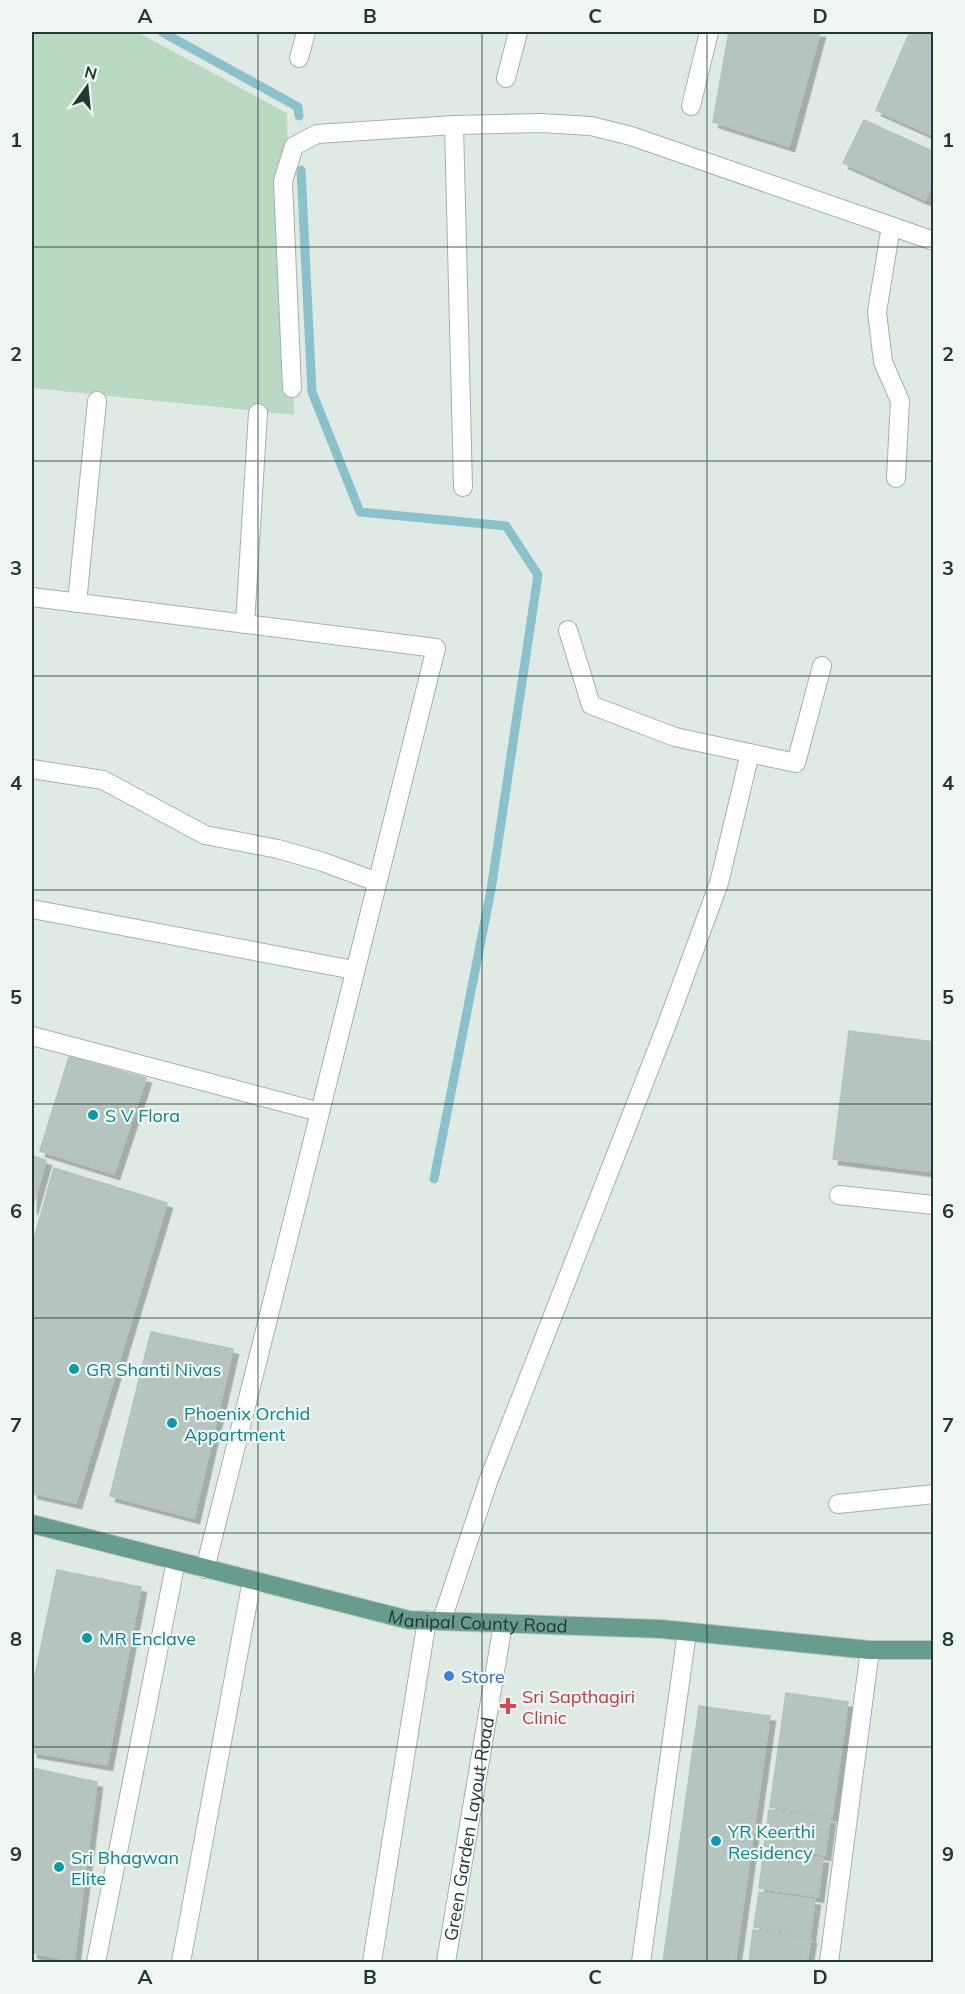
<svg xmlns="http://www.w3.org/2000/svg" width="965" height="1994" font-family="Mulish,sans-serif">
<style>
.green{fill:#bad9c2}
.lines{fill:none;stroke-linecap:round;stroke-linejoin:round}
.stream{stroke:#8bc1cb;stroke-width:9}
.building{fill:#b5c4be;stroke:#b3c3bc;stroke-width:1.5;filter:url(#shadow)}
.minor-casing{stroke:#a3b1ac;stroke-width:20}
.major-casing{stroke:#c1c7c6;stroke-width:20}
.minor{stroke:#fff;stroke-width:18}
.major{stroke:#679c8e;stroke-width:18}
.grid{fill:none;stroke:#223832;stroke-width:1.5;stroke-opacity:0.55}
.culture-dot{fill:#0f9aa8;stroke:#f0f7f3;stroke-width:2}
.shop-dot{fill:#3f7fe0;stroke:#f0f7f3;stroke-width:2}
.health-dot{fill:#e0444e;stroke:#f0f7f3;stroke-width:2}
.labels{text-anchor:middle;dominant-baseline:central;stroke-width:4.5;stroke-linejoin:round;paint-order:stroke}
.culture-label{font-size:18px;fill:#0d838f;stroke:#f0f7f3;text-anchor:start}
.street-label{font-size:18px;fill:#223832;stroke:#f0f7f3}
.shop-label{font-size:18px;fill:#366cbe;stroke:#f0f7f3;text-anchor:start}
.health-label{font-size:18px;fill:#be3a42;stroke:#f0f7f3;text-anchor:start}
.neatline{fill:none;stroke:#223832;stroke-width:2}
.grid-label{font-size:20px;text-anchor:middle;font-weight:bold;fill:#223832}
</style>
<defs>
<filter id="shadow"><feDropShadow dx="5.5" dy="5.5" stdDeviation="0" flood-color="#0004"/></filter>
</defs>
<rect width="100%" height="100%" fill="#e0eae5"/>
<path class="green" d="M32,32H137L287,113L294,415L32,388Z"/>
<g class="lines">
<path class="stream" d="M162,32L298,107L299,116
M301,170L312,392L360,512L506,526L538,575L491,890L434,1179"/>
</g>
<path class="building" d="M729,32H820L789,146L713,122Z
M910,32H934V136L876,110Z
M864,120L934,152V181L925,200L843,163Z
M849,1031L934,1042V1172L833,1159Z
M69,1057L146,1078L114,1174L40,1151Z
M32,1156L46,1160L32,1209Z
M54,1168L167,1203L76,1503L32,1493V1246Z
M151,1332L233,1349L194,1518L110,1496Z
M57,1570L141,1587L107,1765L32,1752V1690Z
M786,1693L848,1702L832,1816L770,1807Z
M699,1706L770,1716L735,1962H663Z
M32,1768L97,1782L74,1961L32,1953Z
M769,1810L830,1818L825,1855L764,1846Z
M764,1850L823,1858L818,1897L759,1888Z
M759,1892L815,1900L810,1936L754,1927Z
M753,1930L811,1938L807,1962H749Z"/>
<g class="lines">
<g class="minor-casing">
<g id="minor">
<path d="M299,58L306,32"/>
<path d="M506,78L518,32"/>
<path d="M691,106L709,32"/>
<path d="M454,125L463,487"/>
<path d="M891,226L877,312L883,362L900,401L896,478"/>
<path d="M292,388L283,181L294,146L317,134L454,125L541,123L591,126L631,136L934,241"/>
<path d="M32,597L436,648L320,1112"/>
<path d="M77,603L97,401"/>
<path d="M245,624L258,413"/>
<path d="M568,630L591,705L675,737L796,763L822,666"/>
<path d="M32,769L103,780L205,835L278,849L323,862L377,882"/>
<path d="M32,909L354,970"/>
<path d="M32,1036L320,1112L205,1569"/>
<path d="M839,1195L934,1205"/>
<path d="M838,1504L934,1494"/>
<path d="M442,1620L489,1479L667,1024L719,883L750,753"/>
<path d="M96,1962L176,1561"/>
<path d="M181,1962L252,1580"/>
<path d="M372,1962L427,1620"/>
<path id="s1" d="M446,1962L503,1624"/>
<path d="M641,1962L687,1632"/>
<path d="M829,1962L870,1650"/>
</g>
</g>
<g class="major-casing">
<g id="major">
<path id="s2" d="M32,1524L409,1620L661,1629L870,1650H934"/>
</g>
</g>
<use href="#minor" class="minor"/>
<use href="#major" class="major"/>
</g>
<path class="grid" d="M258,32V1962M482,32V1962M707,32V1962M32,247H934M32,461H934M32,676H934M32,890H934M32,1104H934M32,1318H934M32,1533H934M32,1747H934"/>
<g class="culture-dot">
<circle cx="93" cy="1115" r="6"/>
<circle cx="74" cy="1369" r="6"/>
<circle cx="172" cy="1423" r="6"/>
<circle cx="87" cy="1638" r="6"/>
<circle cx="716" cy="1841" r="6"/>
<circle cx="59" cy="1867" r="6"/>
</g>
<circle class="shop-dot" cx="449" cy="1676" r="6"/>
<path class="health-dot" d="M505 1697h6v6h6v6h-6v6h-6v-6h-6v-6h6z"/>
<g class="labels">
<g class="culture-label">
<text x="105" y="1115">S V Flora</text>
<text x="86" y="1369">GR Shanti Nivas</text>
<text x="184" y="1413">Phoenix Orchid<tspan x="184" dy="21">Appartment</tspan></text>
<text x="99" y="1638">MR Enclave</text>
<text x="728" y="1831">YR Keerthi<tspan x="728" dy="21">Residency</tspan></text>
<text x="71" y="1857">Sri Bhagwan<tspan x="71" dy="21">Elite</tspan></text>
</g>
<g class="street-label">
<text stroke="none"><textPath href="#s2" startOffset="458">Manipal County Road</textPath></text>
<text stroke="none"><textPath href="#s1" startOffset="135">Green Garden Layout Road</textPath></text>
</g>
<g class="shop-label">
<text x="461" y="1676">Store</text>
</g>
<g class="health-label">
<text x="522" y="1696">Sri Sapthagiri<tspan x="522" dy="21">Clinic</tspan></text>
</g>
</g>
<rect width="965" height="1994" fill="none" stroke="#f0f7f3" stroke-width="66"/>
<g transform="translate(87 87) rotate(15)" stroke="#f0f7f3" stroke-width="4.5" paint-order="stroke">
<path d="M0-4.5L10 22L0 15L-10 22Z" fill="#223832"/>
<text y="-9" font-size="16" font-weight="bold" text-anchor="middle" fill="#223832">N</text>
</g>
<rect x="33" y="33" width="899" height="1928" class="neatline"/>
<g class="grid-label">
<text x="145" y="23">A</text>
<text x="370" y="23">B</text>
<text x="595" y="23">C</text>
<text x="820" y="23">D</text>
<text x="16" y="147">1</text>
<text x="948" y="147">1</text>
<text x="16" y="361">2</text>
<text x="948" y="361">2</text>
<text x="16" y="575">3</text>
<text x="948" y="575">3</text>
<text x="16" y="790">4</text>
<text x="948" y="790">4</text>
<text x="16" y="1004">5</text>
<text x="948" y="1004">5</text>
<text x="16" y="1218">6</text>
<text x="948" y="1218">6</text>
<text x="16" y="1432">7</text>
<text x="948" y="1432">7</text>
<text x="16" y="1646">8</text>
<text x="948" y="1646">8</text>
<text x="16" y="1861">9</text>
<text x="948" y="1861">9</text>
<text x="145" y="1984">A</text>
<text x="370" y="1984">B</text>
<text x="595" y="1984">C</text>
<text x="820" y="1984">D</text>
</g>
</svg>
